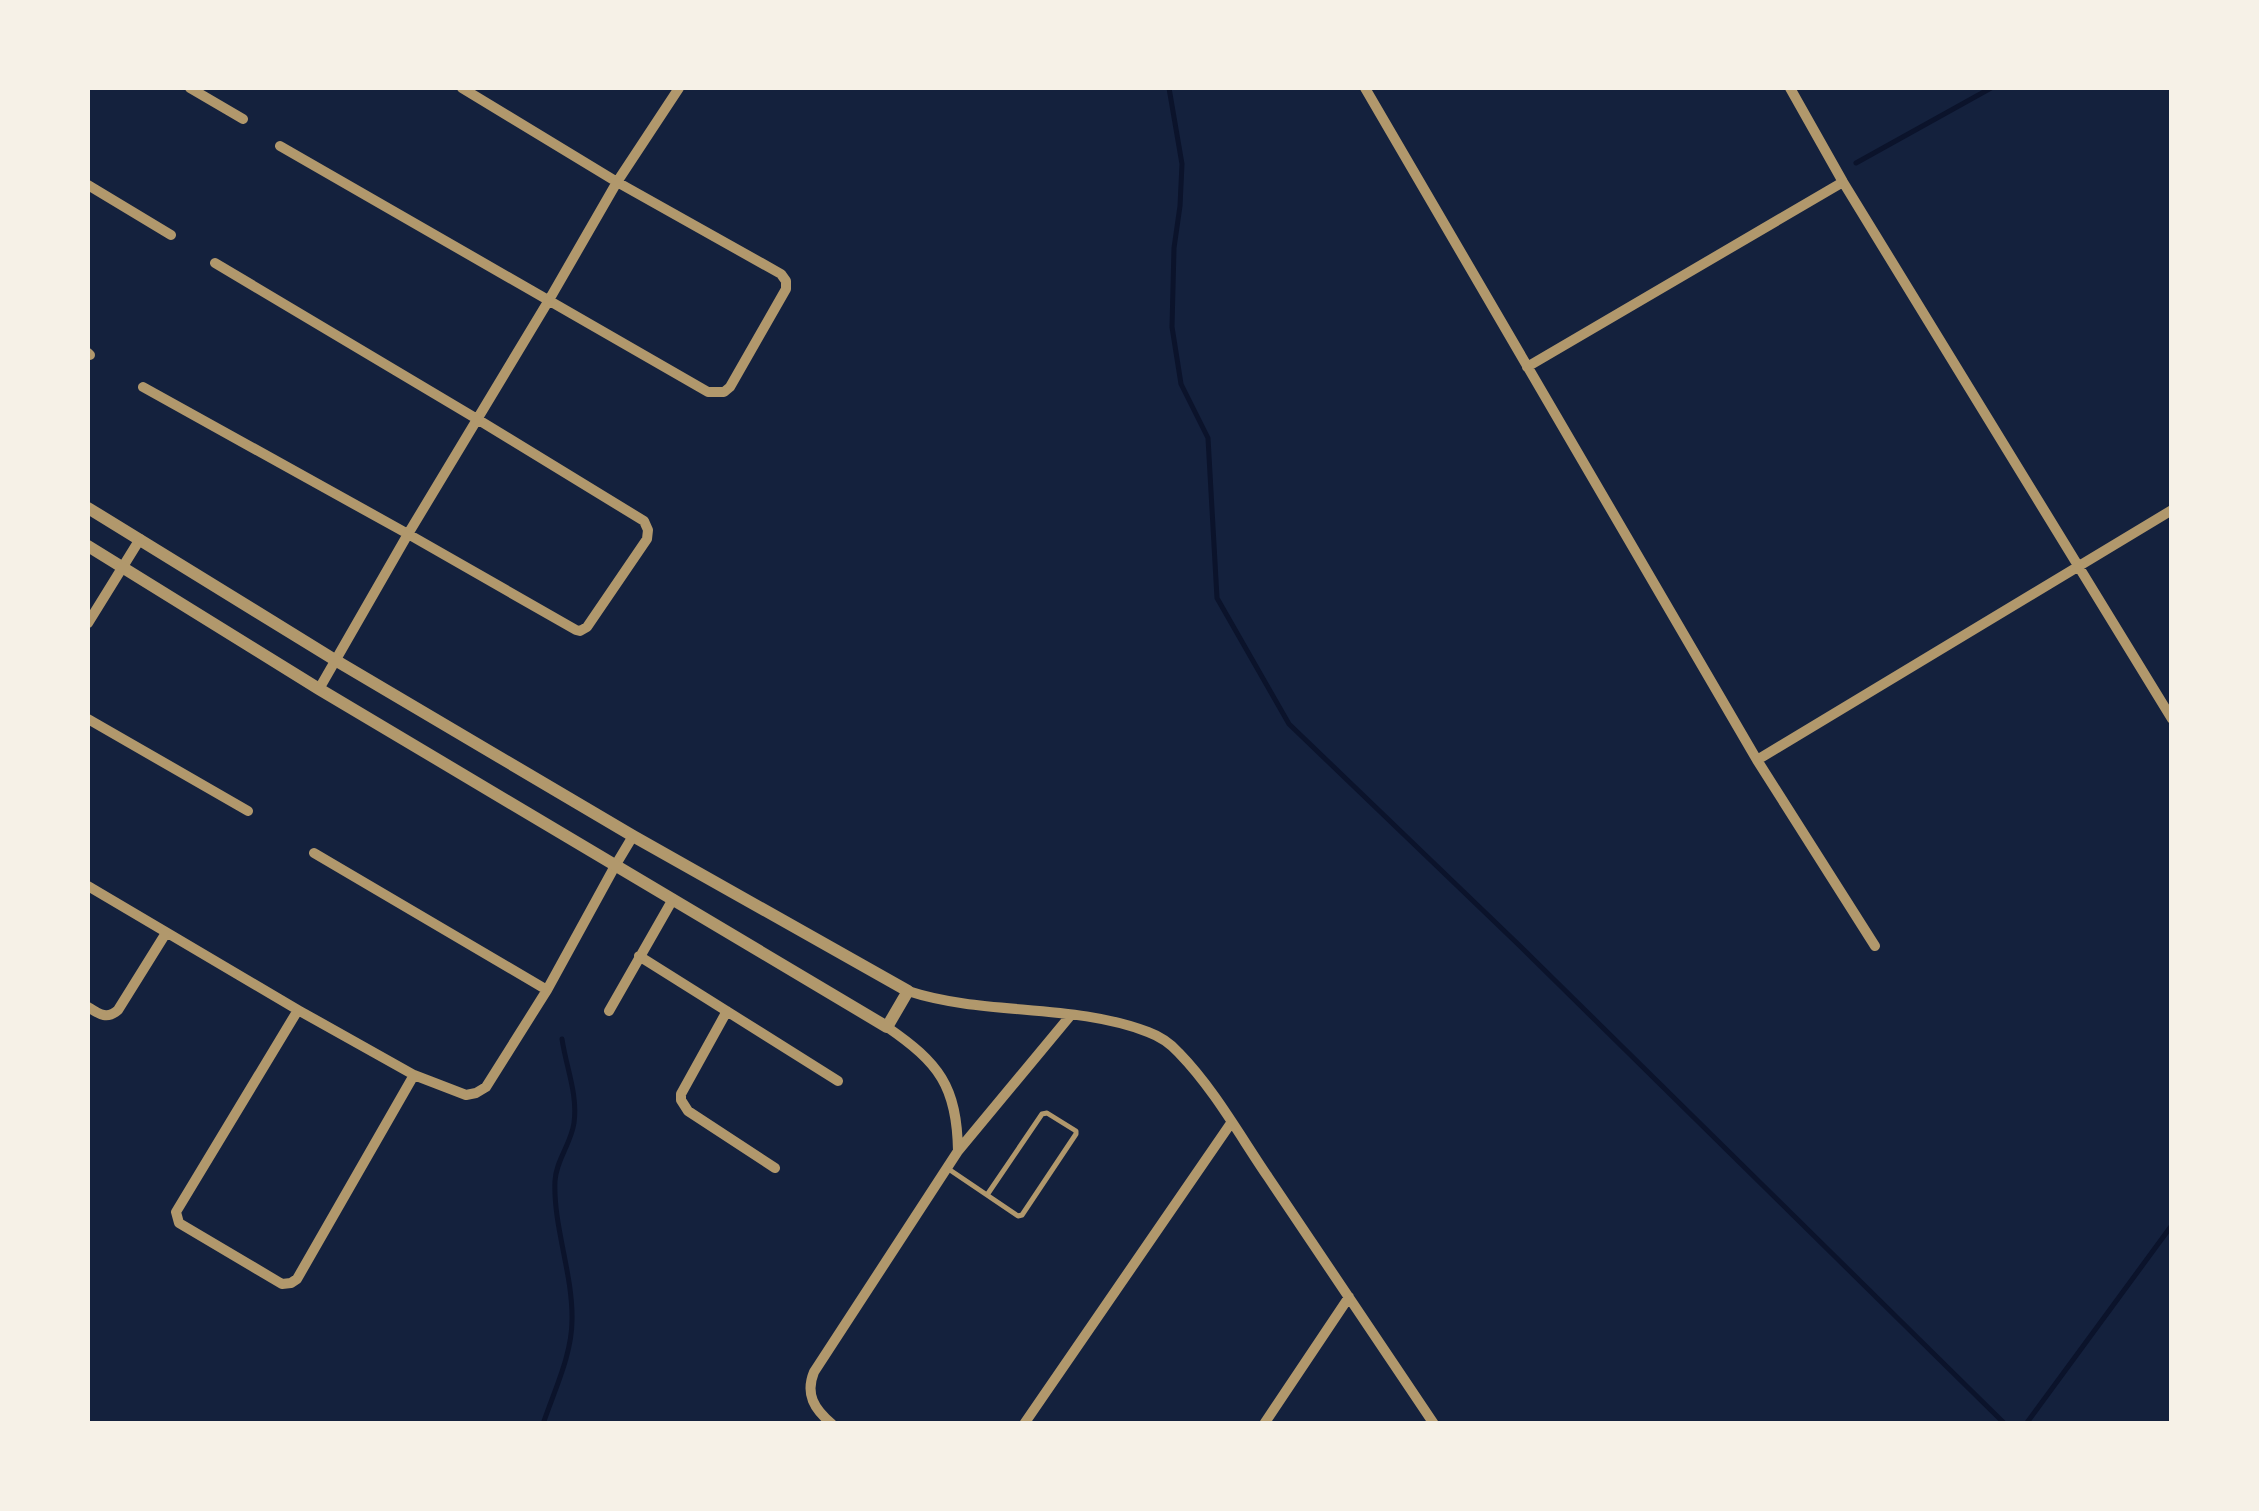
<svg xmlns="http://www.w3.org/2000/svg" width="2259" height="1511" font-family="'Work Sans',sans-serif">
<style>
.lines{fill:none;stroke-linecap:round;stroke-linejoin:round}
.stream{stroke:#0b132b;stroke-width:5}
.service{stroke:#b1986c;stroke-width:5}
.minor{stroke:#b1986c;stroke-width:10}
.tertiary{stroke:#b1986c;stroke-width:12}
</style>
<rect width="100%" height="100%" fill="#14213d"/>
<g class="lines">
<path class="stream" d="M1169,88L1182,164L1180,206L1174,248L1172,327L1181,384L1208,438L1217,598L1289,724L1521,947L2005,1424
M1856,163L1991,88
M543,1424C554,1391 572,1355 572,1320C573,1274 553,1226 555,1181C556,1160 571,1144 574,1123C578,1094 566,1067 562,1039
M2026,1424L2172,1225"/>
<path class="service" d="M947,1168L1018,1216L1022,1215L1076,1134V1131L1047,1113L1042,1114L987,1195"/>
<path class="minor" d="M190,88L243,119
M1365,88L1757,760L1875,946
M1790,88L1843,182L2172,719
M280,146L708,392H724L730,387L786,289V281L781,274L617,182L462,88
M88,185L171,235
M88,353L90,355
M1527,367L1843,182
M143,387L408,534L576,630L580,631L587,627L647,539L648,530L644,521L477,419L215,263
M88,623L140,539
M319,689L408,534L549,300L617,182L679,88
M88,719L248,811
M1757,760L2172,510
M314,853L547,990
M88,886L298,1010L414,1075L466,1095L476,1093L486,1087L547,990L615,866L633,836
M639,956L838,1081
M908,991C984,1016 1073,1003 1148,1032C1159,1036 1171,1044 1179,1053C1214,1089 1240,1136 1268,1177C1323,1259 1379,1341 1434,1424
M88,1007C99,1014 107,1020 118,1010L166,933
M298,1010L176,1212L179,1223L282,1284L291,1283L297,1279L414,1075
M609,1011L673,899
M727,1011L681,1094V1100L688,1111L775,1168
M887,1027C939,1063 957,1086 958,1151
M832,1424C814,1409 805,1394 814,1372L958,1151L1070,1016
M1024,1424L1231,1123
M1264,1424L1349,1297"/>
<path class="tertiary" d="M88,508L335,660L633,836L908,991L887,1027L319,689L88,546"/>
</g>
<rect width="2259" height="1511" fill="none" stroke="#f6f1e7" stroke-width="180"/>
</svg>
